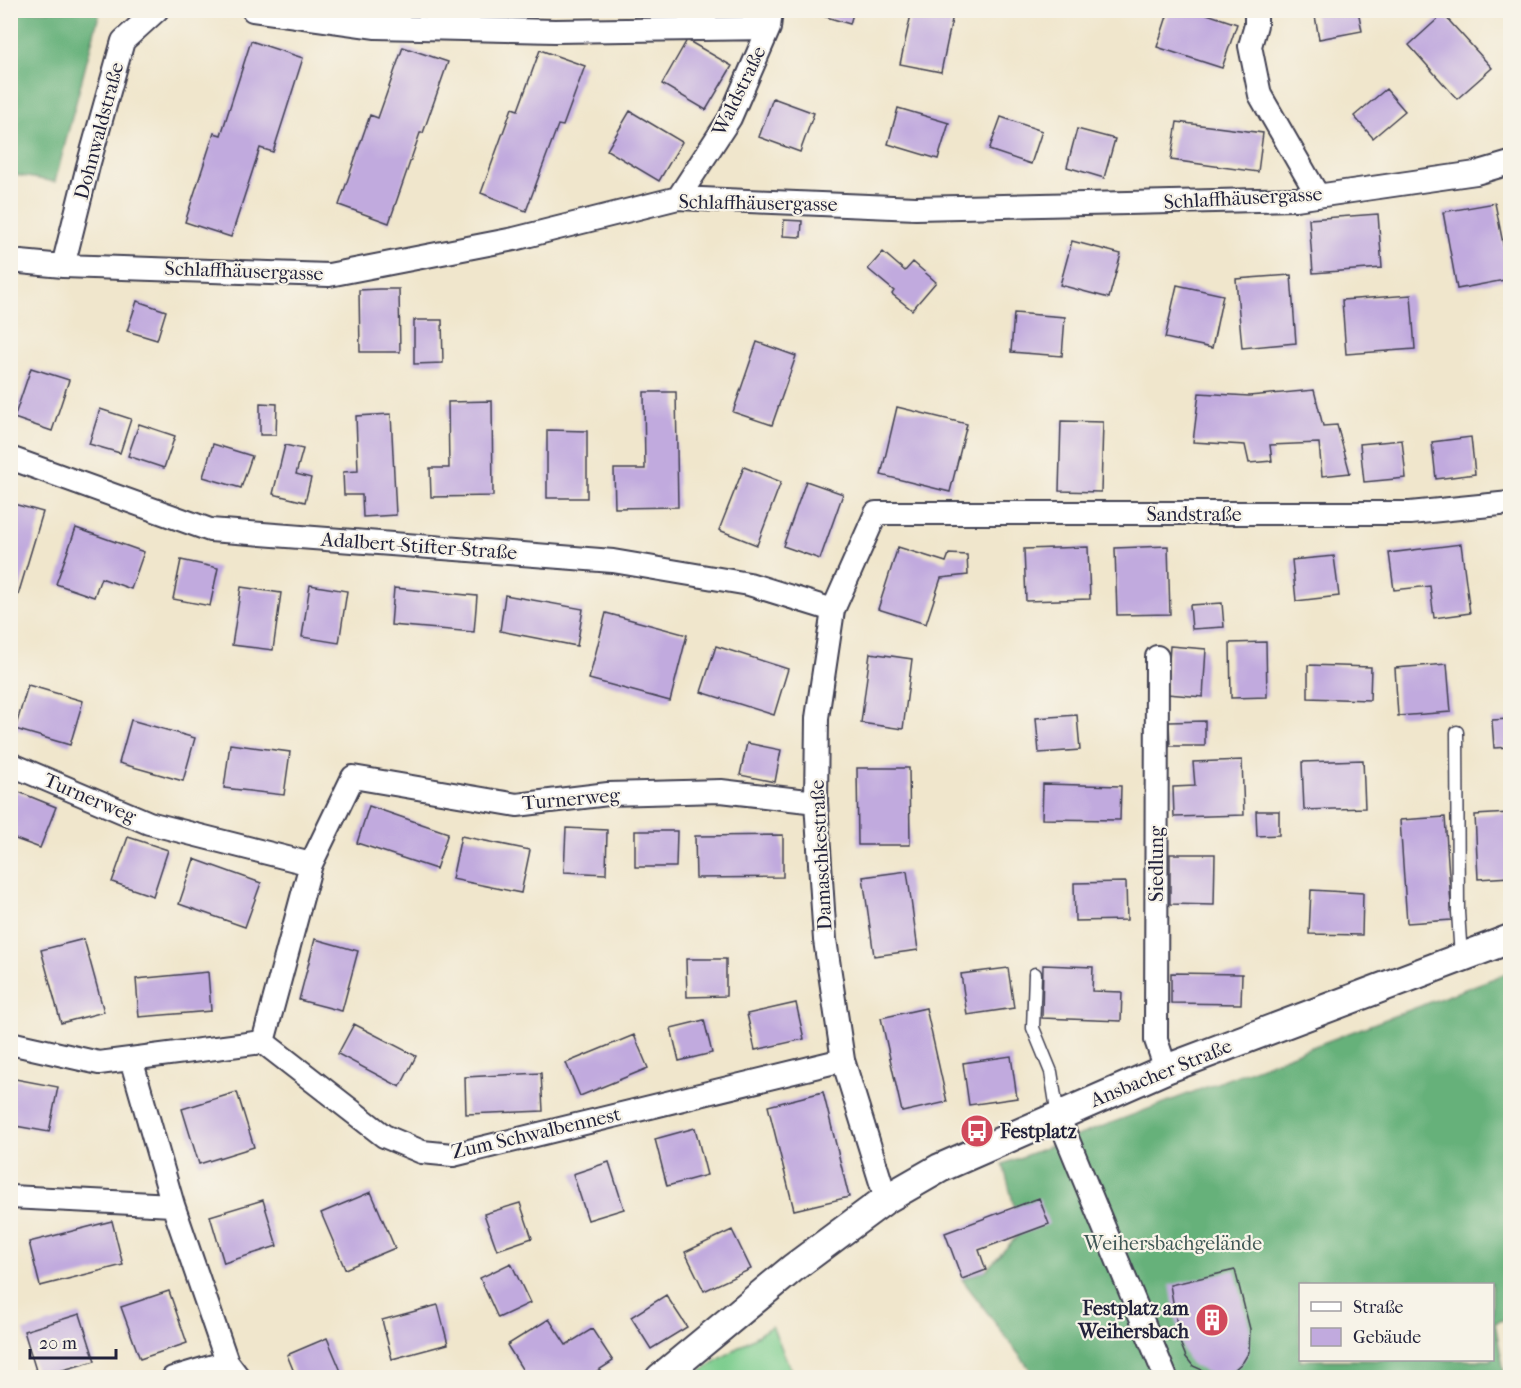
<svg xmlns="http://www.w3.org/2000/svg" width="1521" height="1388" font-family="'IM FELL French Canon',serif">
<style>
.green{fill:#7ece8f;stroke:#507865;stroke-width:1.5}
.forest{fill:#66b17a;stroke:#446a5a;stroke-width:1.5;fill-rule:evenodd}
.building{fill:#c1aade}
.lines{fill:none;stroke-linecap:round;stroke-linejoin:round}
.service-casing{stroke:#413f51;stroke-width:15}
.minor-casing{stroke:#413f51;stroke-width:26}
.tertiary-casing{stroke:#413f51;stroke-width:32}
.service{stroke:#fff;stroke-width:12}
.minor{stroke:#fff;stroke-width:22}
.tertiary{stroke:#fff;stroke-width:28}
.labels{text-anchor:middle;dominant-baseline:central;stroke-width:4.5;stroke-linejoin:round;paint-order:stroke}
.street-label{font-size:20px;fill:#22223b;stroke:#f7f3e8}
.poi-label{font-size:20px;font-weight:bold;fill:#22223b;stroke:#f7f3e8;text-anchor:start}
.park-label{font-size:20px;fill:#3e5654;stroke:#f7f3e8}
</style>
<rect width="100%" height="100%" fill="#f7f3e8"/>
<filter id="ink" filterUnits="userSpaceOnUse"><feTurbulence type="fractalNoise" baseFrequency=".0167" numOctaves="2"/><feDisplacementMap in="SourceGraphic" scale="12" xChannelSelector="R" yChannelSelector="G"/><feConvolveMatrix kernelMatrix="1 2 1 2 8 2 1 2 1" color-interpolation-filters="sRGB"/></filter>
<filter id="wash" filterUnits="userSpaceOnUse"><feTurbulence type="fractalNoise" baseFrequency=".008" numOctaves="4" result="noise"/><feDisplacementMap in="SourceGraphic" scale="24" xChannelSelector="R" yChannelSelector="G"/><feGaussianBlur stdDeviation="1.35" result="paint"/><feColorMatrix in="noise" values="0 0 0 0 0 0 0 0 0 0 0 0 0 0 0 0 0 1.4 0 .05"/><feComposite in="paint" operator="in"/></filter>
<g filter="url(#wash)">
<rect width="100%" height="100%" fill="#f0e6cc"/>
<path class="green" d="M772,1326L794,1377H691Z"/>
<path class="forest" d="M10,11H100L55,182L11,174Z
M1510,972V1317L1495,1323L1505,1377H1036L962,1279L986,1270L1021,1232L1003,1164ZM1300,1284H1492V1360H1300Z"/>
<g id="blocks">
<path class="building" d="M803,10H854L850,24Z
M912,10H954L941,72L900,64Z
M1169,10H1195L1237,24L1222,68L1157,47Z
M1314,10H1358L1362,31L1319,39Z
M1443,14L1492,68L1457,99L1409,45Z
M687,40L732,66L706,110L662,84Z
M251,41L303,58L273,152L260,148L231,237L185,222L214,133L221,135Z
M403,47L448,62L423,133H420L389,223L339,205L370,115L378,118Z
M540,50L585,66L563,126L558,125L526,211L481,193L512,108L518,110Z
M1386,89L1405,111L1373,138L1354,116Z
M773,98L814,113L800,152L759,137Z
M898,108L949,123L938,159L888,144Z
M630,111L682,142L659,181L607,150Z
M1001,117L1042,131L1031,164L989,150Z
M1177,122L1263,133L1258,172L1171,160Z
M1077,129L1115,139L1104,178L1067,167Z
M1495,203L1510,279L1457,289L1443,212Z
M1378,214L1382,268L1313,273L1309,219Z
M784,220L802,221L801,237L783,236Z
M1072,241L1121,254L1109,298L1060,285Z
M883,252L905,271L913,262L936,282L912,310L892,294L894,291L868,269Z
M1291,275L1296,343L1242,348L1236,279Z
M1177,285L1223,295L1212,348L1165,338Z
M379,289H399L400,352H360L359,290Z
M1411,295L1415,349L1346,354L1342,300Z
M137,301L166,311L157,340L127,331Z
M1014,313L1065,317L1062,356L1011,352Z
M414,320H442L443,363L414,364Z
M757,342L796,356L772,425L733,412Z
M31,368L69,380L52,431L14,418Z
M1314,390L1323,426L1337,425L1350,473L1322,476L1319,443L1270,445L1272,461L1249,463L1245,445L1193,442L1199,393L1249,396Z
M644,392H676L678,507L615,508L614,469H645Z
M492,401L493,496L431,497L430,468H449L448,402Z
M260,403L277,404L276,435H260Z
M897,407L967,424L950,492L881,475Z
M100,409L131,419L120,453L89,444Z
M391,414L396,515L363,517L362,495H344L343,472L358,471L356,416Z
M1061,421L1103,422L1101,492L1059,491Z
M139,424L175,436L164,468L128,456Z
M547,430L587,431V498H547Z
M1471,437L1475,474L1436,479L1432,442Z
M1402,440L1406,478L1364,482L1360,444Z
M213,444L252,456L241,488L203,477Z
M285,445L303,449L296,474L311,478L305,502L273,494Z
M744,467L781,482L757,545L719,530Z
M806,481L843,494L820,559L783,546Z
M10,503L43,512L18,595L10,593Z
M76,528L144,552L131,589L101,578L94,597L56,584Z
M1461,544L1470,613L1434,618L1430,586L1394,590L1389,553Z
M1168,546L1170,614L1117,615L1115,548Z
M898,547L946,562L949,554L967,555L968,575L941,578L926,624L878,609Z
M1088,547L1090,599L1026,601L1024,549Z
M1334,556L1339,596L1296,601L1292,560Z
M181,560L218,568L210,606L173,599Z
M310,585L347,591L339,643L302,637Z
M241,587L281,593L273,650L232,645Z
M394,588L477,596L474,632L391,625Z
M505,595L583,609L577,646L500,631Z
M1222,603L1224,627L1192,629L1190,605Z
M606,613L687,635L670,701L589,679Z
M1266,642L1267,697L1231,698L1230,643Z
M716,646L788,669L774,715L701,692Z
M1170,646L1206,649L1203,697L1167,694Z
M870,653L912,659L903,729L861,723Z
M1447,664L1451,712L1398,716L1395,668Z
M1308,665L1371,667L1370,700L1308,698Z
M28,685L83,701L70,745L15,729Z
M1077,715L1080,750L1039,753L1036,718Z
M1510,719V747L1494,748L1492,720Z
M131,720L195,738L183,781L119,763Z
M1205,721V746H1170L1169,722Z
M747,743L781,750L775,782L740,775Z
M230,744L290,752L284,795L224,788Z
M1242,760L1244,815L1174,817L1173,787L1195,786L1193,762Z
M1363,760L1365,808L1304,810L1302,762Z
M857,768H909L910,845H858Z
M1043,784L1121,786L1120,820L1042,819Z
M14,790L56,807L40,848L10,837V799Z
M369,806L448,833L436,869L357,843Z
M1256,811H1279V835L1257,836Z
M1510,813V877L1478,879L1475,815Z
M1445,817L1452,920L1407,923L1400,820Z
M566,828L607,830L606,874L564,872Z
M635,831H677L676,867H635Z
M783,835V877L696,878L695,836Z
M461,836L530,850L521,893L452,879Z
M128,837L168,850L153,896L112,882Z
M1170,854H1215L1214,905L1170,904Z
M194,859L261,883L245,927L179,904Z
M907,871L918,950L874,956L863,877Z
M1126,882L1127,920L1075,921L1074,883Z
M1311,890L1363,893L1362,935L1309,934Z
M84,939L104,1012L61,1023L41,950Z
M315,939L358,951L342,1011L299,1000Z
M686,959H726V996L687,997Z
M1043,965L1093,967L1092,991L1122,992L1121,1021L1042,1018Z
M1008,968L1014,1008L967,1015L961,974Z
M208,972L211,1011L139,1017L136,979Z
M1171,973L1242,974L1241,1004L1171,1003Z
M796,1003L804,1039L755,1050L747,1014Z
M926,1008L947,1102L902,1112L881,1018Z
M704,1020L712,1053L679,1061L671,1028Z
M354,1024L416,1056L400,1087L338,1054Z
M634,1035L648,1068L580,1096L566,1063Z
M1011,1056L1017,1098L969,1105L963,1063Z
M541,1073L543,1111L466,1114L465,1077Z
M10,1078L58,1087L49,1132L10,1125Z
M237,1092L254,1147L199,1164L182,1109Z
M823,1092L849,1197L794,1210L768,1106Z
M695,1128L707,1175L667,1186L655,1139Z
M609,1162L624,1209L588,1220L573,1174Z
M371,1192L395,1248L345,1269L321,1213Z
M1039,1198L1049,1224L979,1250L986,1270L962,1279L945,1233Z
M263,1200L277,1246L224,1263L210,1216Z
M520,1203L532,1238L497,1250L484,1214Z
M112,1221L123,1265L40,1286L29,1242Z
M732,1230L751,1269L704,1291L685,1252Z
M511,1263L530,1303L498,1318L480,1278Z
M1235,1270L1250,1329L1249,1352L1243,1362L1234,1370L1224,1374L1213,1375L1193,1366L1186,1357L1180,1342L1170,1285Z
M169,1291L187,1343L140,1359L121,1307Z
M666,1295L687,1327L651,1349L631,1317Z
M438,1305L448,1344L392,1359L382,1320Z
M80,1314L95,1361L38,1377L24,1331Z
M549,1319L566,1345L592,1329L613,1361L588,1377H527L507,1345Z
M327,1338L343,1376L296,1377L287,1355Z"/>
</g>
</g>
<g filter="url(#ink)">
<use href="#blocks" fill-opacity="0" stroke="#413f51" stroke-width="1.5"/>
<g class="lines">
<g class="service-casing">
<path id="service" d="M1457,732L1458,912L1461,957
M1035,974L1033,1028L1051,1072L1058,1116"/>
</g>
<g class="minor-casing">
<path id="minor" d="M253,10L376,27L555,31L769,28
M1256,10V25L1250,46L1260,95L1318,196
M678,198L730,118L769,28L771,10
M10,261L63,266L329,275L514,239L678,198L916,208L1296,199L1476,173L1510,163
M63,266L88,166L123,41L157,10
M10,458L210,530L613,561L749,584L833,610
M1157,657L1156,1040L1166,1069
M10,764L149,823L311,864L353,777L517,805L608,794L721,791L816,802
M263,1042L311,864
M10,1043L99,1063L263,1042L384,1136L422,1152L453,1155L843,1060
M131,1059L173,1205L227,1362L239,1378
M1058,1116L1166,1378
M10,1197L173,1205
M886,1199L843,1060L825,940L816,802L817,718L833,610L876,513H1410L1510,503
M173,1378L227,1362"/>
</g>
<g class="tertiary-casing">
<path id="tertiary" d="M660,1378L793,1268L886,1199L940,1168L1166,1069L1510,939"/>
</g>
<use href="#service" class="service"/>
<use href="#minor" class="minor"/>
<use href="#tertiary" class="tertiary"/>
</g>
</g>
<defs>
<g id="bus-disc" transform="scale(1.725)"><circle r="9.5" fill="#d1495b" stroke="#f7f3e8"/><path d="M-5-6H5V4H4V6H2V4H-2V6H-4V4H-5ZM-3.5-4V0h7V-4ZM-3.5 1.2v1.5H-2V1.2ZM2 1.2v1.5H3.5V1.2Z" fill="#fff"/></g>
<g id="building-disc" transform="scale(1.725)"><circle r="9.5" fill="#d1495b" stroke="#f7f3e8"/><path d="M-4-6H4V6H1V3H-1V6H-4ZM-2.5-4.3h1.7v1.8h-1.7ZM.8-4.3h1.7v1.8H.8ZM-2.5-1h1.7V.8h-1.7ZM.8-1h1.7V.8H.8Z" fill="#fff"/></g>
</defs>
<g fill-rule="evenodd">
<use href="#bus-disc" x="977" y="1131"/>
<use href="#building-disc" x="1212" y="1320"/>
</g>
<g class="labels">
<g class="street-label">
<text transform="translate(739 91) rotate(-64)">Waldstraße</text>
<text transform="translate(99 131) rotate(-75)">Dohnwaldstraße</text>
<text transform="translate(1243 198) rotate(-3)">Schlaffhäusergasse</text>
<text transform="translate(758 203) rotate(1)">Schlaffhäusergasse</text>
<text transform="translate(244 271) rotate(2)">Schlaffhäusergasse</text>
<text x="1194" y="514">Sandstraße</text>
<text transform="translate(419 546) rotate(4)">Adalbert-Stifter-Straße</text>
<text transform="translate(90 798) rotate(23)">Turnerweg</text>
<text transform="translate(571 799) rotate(-5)">Turnerweg</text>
<text transform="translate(821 855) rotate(-93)">Damaschkestraße</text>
<text transform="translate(1156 864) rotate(-90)">Siedlung</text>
<text transform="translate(1161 1073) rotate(-22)">Ansbacher Straße</text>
<text transform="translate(536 1133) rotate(-13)">Zum Schwalbennest</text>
</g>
<g class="poi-label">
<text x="1000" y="1131">Festplatz</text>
<text x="1189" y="1308" text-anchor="end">Festplatz am<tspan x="1189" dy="23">Weihersbach</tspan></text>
</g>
<g class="park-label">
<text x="1173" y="1243">Weihersbachgelände</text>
</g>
</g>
<rect width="1521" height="1388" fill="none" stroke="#f7f3e8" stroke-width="36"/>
<rect x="1299" y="1283" width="195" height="78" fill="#f7f3e8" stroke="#a29fa3" stroke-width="1.5"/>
<rect x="1311" y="1302" width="30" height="9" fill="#ffffff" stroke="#a29fa3" stroke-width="1.5"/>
<text x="1353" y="1313" font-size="18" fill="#22223b">Straße</text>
<rect x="1311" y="1328" width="30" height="18" fill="#c1aade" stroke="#a29fa3" stroke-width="1.5"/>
<text x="1353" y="1343" font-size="18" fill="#22223b">Gebäude</text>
<path d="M30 1349v9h86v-9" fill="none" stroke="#22223b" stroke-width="3"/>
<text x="39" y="1349" font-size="18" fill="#22223b" stroke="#f7f3e8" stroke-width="4.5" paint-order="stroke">20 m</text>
</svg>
